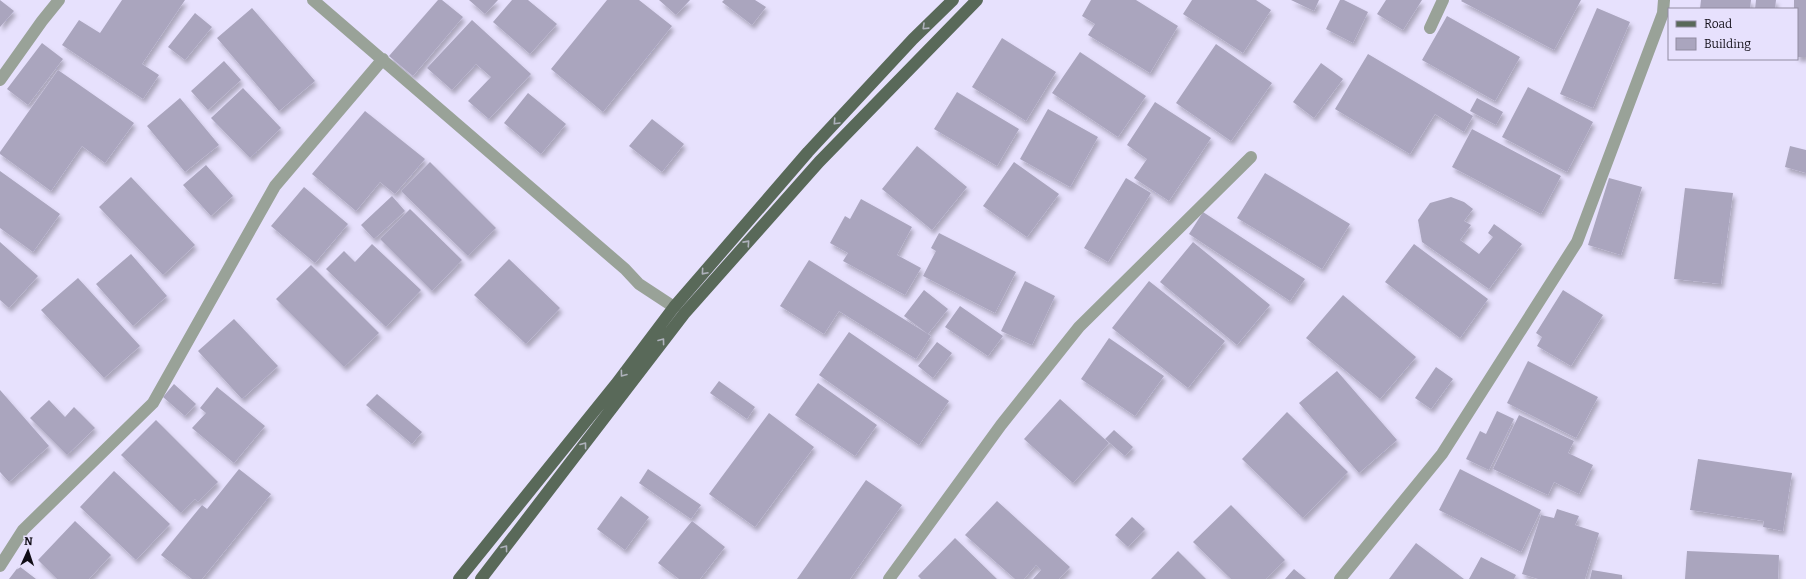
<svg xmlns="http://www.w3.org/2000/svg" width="1806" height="579" font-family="Bitter,serif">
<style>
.building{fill:#aaa5be;filter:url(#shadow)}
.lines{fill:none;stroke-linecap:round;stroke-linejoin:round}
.street{stroke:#99a298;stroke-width:12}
.primary{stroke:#596959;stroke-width:12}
.oneway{stroke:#aeb1bb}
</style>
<defs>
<filter id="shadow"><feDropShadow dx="2.5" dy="4.5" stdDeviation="2" flood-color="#0004"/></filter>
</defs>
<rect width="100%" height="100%" fill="#e7e1fd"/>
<path class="building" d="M0,0L14,11L0,27Z
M122,0H185L142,64L159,75L143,99L62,45L79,20L100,33Z
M438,0H442L463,17L413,76L389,56Z
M469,0H498L485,14Z
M512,0H528L557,24L530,54L493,22Z
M607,0H639L672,26L603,112L551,69Z
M659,0H690L676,15Z
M724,0H755L766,7L752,25L722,2Z
M1091,0H1136L1178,26L1150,73L1088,35L1095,24L1082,16Z
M1192,0H1256L1271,10L1243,53L1183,14Z
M1291,0H1319L1314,11Z
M1340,0H1344L1368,12L1353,43L1326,29Z
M1386,0H1422L1403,30L1377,14Z
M1462,0H1581L1554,50L1461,1Z
M1701,0H1751L1750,9H1700Z
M1756,0H1776L1775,9H1755Z
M1794,0H1806V57H1797V9H1794Z
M252,8L315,81L279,111L217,38Z
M1597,8L1630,22L1593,108L1560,94Z
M195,13L212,27L185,60L168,47Z
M1447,16L1520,57L1495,101L1422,60Z
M472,20L531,74L489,119L468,101L491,77L476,64L452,90L427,68Z
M1002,38L1056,72L1026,121L972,87Z
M42,43L63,59L28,105L7,89Z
M1216,44L1272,83L1231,141L1176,103Z
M1080,52L1146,96L1118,137L1052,93Z
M1368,54L1473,116L1464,132L1435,114L1410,154L1335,109Z
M224,61L241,80L208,110L191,91Z
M1321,63L1343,79L1314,118L1293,102Z
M58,70L134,123L105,163L82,146L51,191L0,154V152Z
M1528,87L1593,122L1567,172L1502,137Z
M243,88L281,128L250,158L211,118Z
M957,92L1019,129L997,166L934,129Z
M528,93L566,124L541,154L504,123Z
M180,98L219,145L185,172L147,126Z
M1477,98L1503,112L1496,125L1470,111Z
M1155,102L1211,138L1169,201L1134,178L1147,159L1127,145Z
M1048,109L1098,137L1070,187L1020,159Z
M365,111L425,159L395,194L380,182L356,211L312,174Z
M652,119L684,144L662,172L629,146Z
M1472,129L1561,176L1541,214L1452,167Z
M917,146L967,187L932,230L882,189Z
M1790,146L1806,150V173L1785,167Z
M430,162L496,228L468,256L401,191Z
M1014,162L1059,194L1027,237L983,206Z
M206,165L233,196L211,216L183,185Z
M0,171L60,214L33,252L0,228Z
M1265,173L1350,224L1322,269L1237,218Z
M131,177L195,245L163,275L99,207Z
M1126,178L1151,193L1108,262L1084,248Z
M1609,178L1642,187L1621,255L1588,245Z
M304,187L348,224L315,263L271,226Z
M1685,188L1733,193L1721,284L1674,279Z
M392,196L405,211L374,239L361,225Z
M1451,197L1464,202L1473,209L1464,221L1471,225L1460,240L1479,254L1493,237L1488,233L1494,224L1522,244L1489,289L1422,242L1418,220L1430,203Z
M861,199L912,227L897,255L921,268L905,295L843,261L848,253L830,243L845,216L850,219Z
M410,209L462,260L432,291L380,239Z
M1203,212L1305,279L1290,301L1189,234Z
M939,233L1016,272L995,313L923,276L936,251L931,248Z
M0,242L38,276L9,308L0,300Z
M1193,242L1270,305L1237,345L1160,282Z
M372,244L421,290L386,327L326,269L344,251L355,262Z
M1414,244L1488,299L1460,338L1385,282Z
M131,254L167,296L133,326L96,284Z
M509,259L560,308L526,344L474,295Z
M809,260L931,336L916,359L839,311L824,334L780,306Z
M311,265L379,333L344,367L276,299Z
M78,278L140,346L104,378L41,310Z
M1025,281L1055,296L1032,345L1001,331Z
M1149,281L1225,341L1188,388L1112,328Z
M924,290L948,309L928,334L904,316Z
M1563,290L1603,315L1571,366L1537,346L1542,337L1536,333Z
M1343,295L1416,357L1380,399L1306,338Z
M960,306L1003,336L988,356L945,327Z
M234,319L278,366L242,399L198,351Z
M849,332L949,401L919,445L819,375Z
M1109,338L1164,376L1135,416L1081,379Z
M937,342L952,353L933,378L918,366Z
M1528,361L1598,397L1576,438L1507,403Z
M1436,367L1453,379L1431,409L1415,398Z
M1337,371L1397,440L1359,473L1299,403Z
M719,381L755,407L747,419L710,393Z
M818,383L877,425L855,456L795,415Z
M174,384L196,404L185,416L163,397Z
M217,387L265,426L234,463L192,428L206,413L200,408Z
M0,390L49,446L9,482L0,472Z
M377,394L422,432L412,444L366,405Z
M1060,399L1109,443L1073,483L1024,439Z
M49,400L65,417L74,407L95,428L67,455L30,418Z
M1497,411L1514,419L1489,470L1466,459L1480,431L1486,434Z
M1287,412L1348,472L1303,518L1242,459Z
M769,413L814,447L755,527L709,494Z
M1519,415L1574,441L1568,453L1593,465L1579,494L1554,482L1548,495L1493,469Z
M156,420L218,482L198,502L195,499L181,513L121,455Z
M1114,430L1133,447L1125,456L1105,439Z
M1698,459L1792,473L1783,531L1763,527L1764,521L1690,510Z
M239,469L271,494L202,579H192L161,555L202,505L207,509Z
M648,469L701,505L691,519L639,483Z
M1460,469L1541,510L1521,552L1439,510Z
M114,471L170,524L136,560L80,507Z
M866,480L902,505L850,579H797Z
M621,496L649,517L625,550L597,529Z
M997,501L1070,567L1059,579H1033L1041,570L1036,565L1024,579H1015L965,535Z
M1231,505L1285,560L1266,579H1231L1193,542Z
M1557,509L1579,516L1575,525L1599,533L1585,579H1538L1522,574L1541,515L1554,518Z
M1132,517L1145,529L1128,547L1115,535Z
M75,521L111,555L89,579H57L38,560Z
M692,521L725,547L700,579H679L658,563Z
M955,538L997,579H921L918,576Z
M1416,543L1464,579H1389Z
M1178,551L1206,579H1151Z
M1687,551L1779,555L1778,579H1685Z
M1481,557L1516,575L1514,579H1469Z
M19,566L36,579H9Z
M1294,569L1306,579H1285Z
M1592,570L1622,575V579H1590Z"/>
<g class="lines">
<path class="street" d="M313,0L625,269L639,284L674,307
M1430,28L1443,0
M0,80L42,21L59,0
M0,566L23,530L153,403L275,186L383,59
M889,579L1001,425L1079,327L1251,157
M1340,579L1442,454L1577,242L1663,13L1664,0"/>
<path class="primary" d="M459,579L616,384L674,307L808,152L913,39L953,0
M481,579L684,314L819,162L977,0"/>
</g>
<defs><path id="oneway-chevron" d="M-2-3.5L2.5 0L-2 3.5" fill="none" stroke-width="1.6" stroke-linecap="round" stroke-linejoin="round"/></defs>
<g class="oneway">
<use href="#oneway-chevron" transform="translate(925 27) rotate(136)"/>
<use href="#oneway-chevron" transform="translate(836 122) rotate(133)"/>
<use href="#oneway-chevron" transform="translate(747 243) rotate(-48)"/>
<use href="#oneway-chevron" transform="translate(704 272) rotate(131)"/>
<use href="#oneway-chevron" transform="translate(662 341) rotate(-53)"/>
<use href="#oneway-chevron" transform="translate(623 374) rotate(127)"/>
<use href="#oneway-chevron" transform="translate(584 445) rotate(-53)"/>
<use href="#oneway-chevron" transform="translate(505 548) rotate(-53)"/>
</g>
<rect x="1668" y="8" width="130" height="52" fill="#e7e1fd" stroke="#918ca1"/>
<rect x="1676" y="21" width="20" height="6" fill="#596959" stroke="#918ca1"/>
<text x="1704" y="28" font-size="12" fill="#100d16">Road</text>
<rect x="1676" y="38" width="20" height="12" fill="#aaa5be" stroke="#918ca1"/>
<text x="1704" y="48" font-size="12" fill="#100d16">Building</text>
<g transform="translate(28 551) rotate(3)" stroke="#e7e1fd" stroke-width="3" paint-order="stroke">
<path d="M0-3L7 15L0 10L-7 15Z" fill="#100d16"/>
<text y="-6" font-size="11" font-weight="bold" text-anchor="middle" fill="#100d16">N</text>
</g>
</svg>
